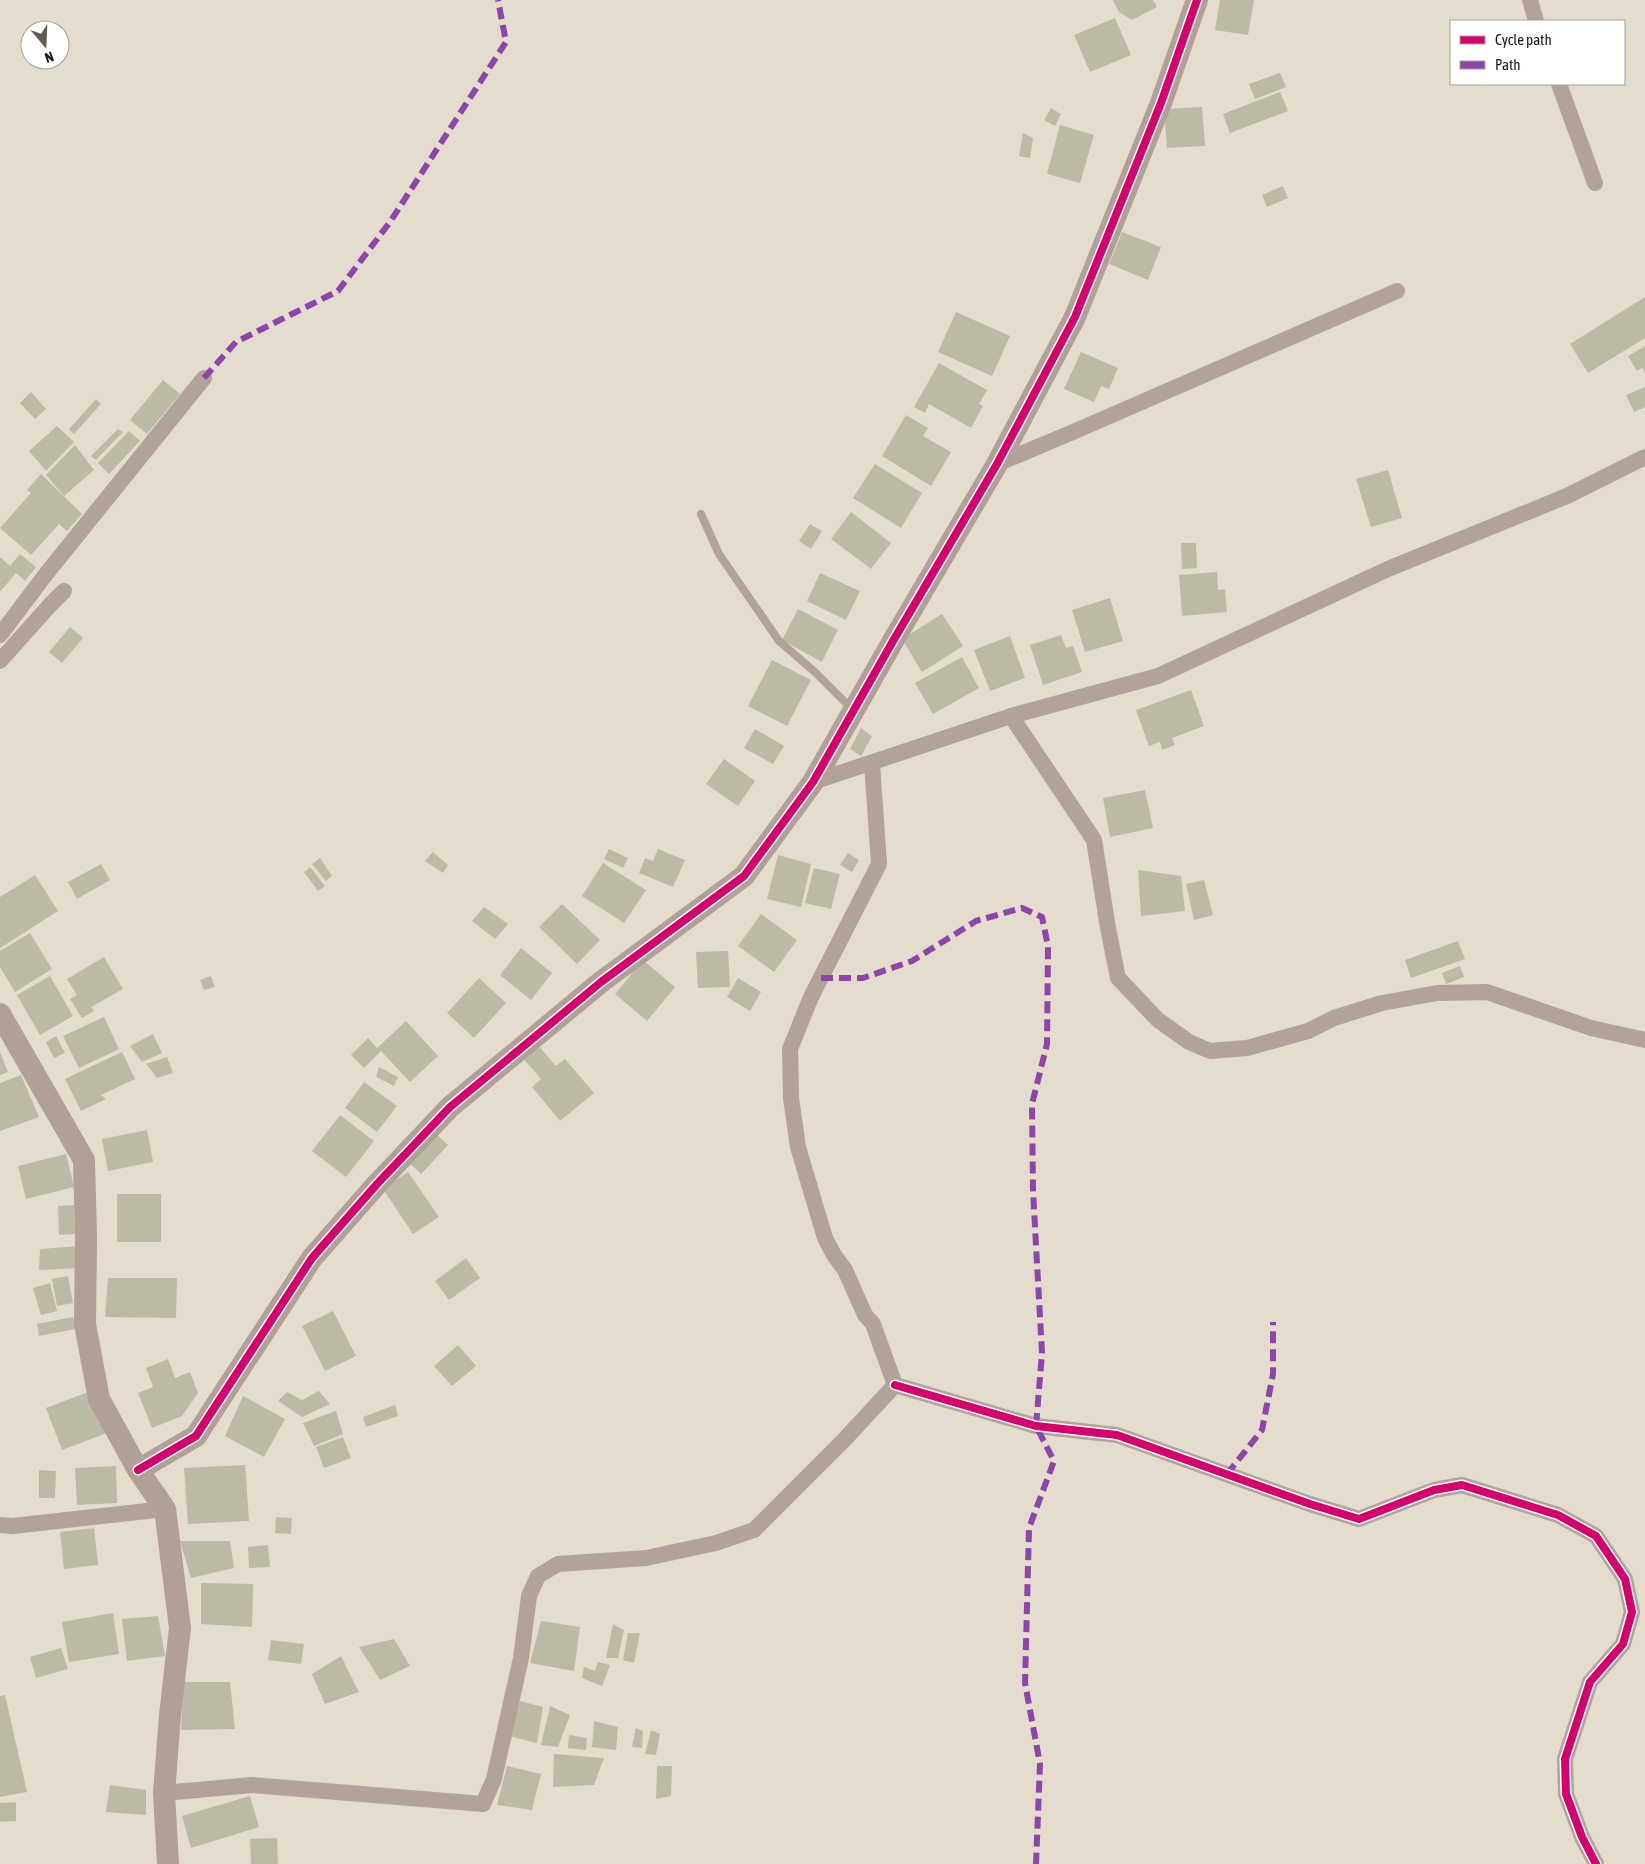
<svg xmlns="http://www.w3.org/2000/svg" width="1645" height="1864" font-family="'Asap Condensed',sans-serif">
<style>
.building{fill:#bcbaa7}
.lines{fill:none;stroke-linecap:round;stroke-linejoin:round}
.lane{stroke:#b2a399;stroke-width:8}
.street{stroke:#b2a399;stroke-width:16}
.secondary{stroke:#b1a095;stroke-width:22}
.quiet{stroke:#8e44ad;stroke-width:6;stroke-dasharray:12 6;stroke-linecap:butt}
.cycleway-casing{stroke:#fff;stroke-width:11}
.cycleway{stroke:#d6006c;stroke-width:8}
</style>
<rect width="100%" height="100%" fill="#e4dccc"/>
<path class="building" d="M1113,0H1153L1157,7L1132,20L1119,12Z
M1220,0H1254L1248,35L1215,30Z
M1115,18L1131,55L1090,72L1074,35Z
M1280,73L1286,87L1255,99L1249,84Z
M1280,92L1288,111L1230,133L1223,114Z
M1202,107L1205,146L1167,148L1164,109Z
M1051,108L1061,114L1055,126L1044,120Z
M1060,125L1094,135L1080,183L1047,174Z
M1023,133L1033,138L1030,158L1019,156Z
M1283,186L1288,198L1267,207L1262,195Z
M1122,232L1161,247L1148,280L1109,264Z
M1645,297V338L1588,373L1570,344Z
M956,312L1010,336L992,376L938,352Z
M1645,346V373L1642,368L1637,371L1628,356Z
M1081,352L1118,368L1109,389L1101,386L1094,402L1064,389Z
M939,363L987,390L979,404L983,406L971,428L929,404L925,413L914,407Z
M163,380L180,394L147,434L130,420Z
M1645,387V407L1634,412L1626,395Z
M31,392L46,409L35,419L20,403Z
M96,399L101,404L74,434L69,429Z
M906,415L928,428L923,436L951,452L931,486L882,456Z
M57,426L74,442L46,471L29,451Z
M118,429L123,432L96,460L91,456Z
M129,431L140,441L109,474L98,463Z
M75,445L94,470L64,496L46,475Z
M875,464L922,493L901,528L853,498Z
M1388,470L1402,518L1371,527L1356,479Z
M41,474L82,514L67,531L59,524L31,555L0,528L31,493L27,490Z
M851,512L891,543L871,569L831,539Z
M810,524L822,531L811,549L799,541Z
M1181,543H1196L1197,568L1182,569Z
M20,554L36,567L25,581L16,573L0,592V557L10,566Z
M1217,572L1218,590L1225,589L1227,612L1182,616L1179,575Z
M820,573L860,591L846,620L807,601Z
M1110,598L1123,641L1085,652L1072,610Z
M798,609L838,630L822,662L782,640Z
M942,614L963,646L922,672L902,639Z
M70,627L83,638L62,663L49,652Z
M1061,635L1066,648L1073,646L1082,672L1043,685L1030,645Z
M1010,636L1025,678L990,691L974,650Z
M962,657L979,688L933,714L915,683Z
M772,660L811,680L787,726L748,706Z
M1191,690L1204,726L1172,738L1175,745L1162,750L1160,742L1149,746L1136,710Z
M861,728L872,736L861,756L850,749Z
M755,729L784,746L773,764L744,748Z
M724,759L755,781L738,806L706,784Z
M1145,790L1153,828L1110,837L1103,798Z
M609,849L628,858L623,868L604,859Z
M658,849L685,860L673,887L639,873L645,858L653,861Z
M433,852L448,865L443,873L425,861Z
M848,853L859,860L852,872L840,865Z
M778,855L811,864L801,907L767,899Z
M320,858L332,876L326,881L312,864Z
M603,863L646,890L624,923L582,896Z
M101,864L110,880L77,899L68,882Z
M310,867L325,886L318,891L304,872Z
M814,868L840,874L831,909L805,903Z
M1138,870L1181,876L1185,911L1141,916Z
M35,875L58,911L0,948V897Z
M1204,880L1213,915L1194,920L1186,884Z
M562,904L600,940L577,964L539,927Z
M484,907L508,924L495,939L472,921Z
M761,914L797,940L774,972L738,946Z
M30,933L52,969L15,992L0,967V951Z
M1458,941L1465,959L1411,978L1405,960Z
M521,948L552,973L531,1000L500,975Z
M728,951L730,987L698,988L696,952Z
M104,957L123,989L91,1007L94,1011L82,1018L70,999L77,995L67,979Z
M643,960L675,987L647,1021L615,994Z
M1460,966L1464,977L1446,984L1442,973Z
M50,976L73,1016L40,1035L17,995Z
M211,976L215,987L204,990L200,980Z
M479,978L506,1003L474,1038L447,1013Z
M738,978L761,992L750,1011L727,997Z
M104,1017L119,1049L79,1068L63,1036Z
M406,1021L438,1056L410,1082L381,1051L364,1068L351,1055L368,1038L377,1048Z
M153,1034L162,1053L142,1062L130,1046Z
M56,1036L65,1053L54,1058L46,1042Z
M537,1044L556,1066L565,1059L594,1093L560,1121L532,1087L541,1079L522,1057Z
M0,1052L8,1072L0,1075Z
M122,1052L135,1079L101,1095L106,1099L81,1111L65,1079Z
M167,1057L173,1073L157,1078L146,1064Z
M379,1067L398,1077L394,1086L376,1077Z
M21,1075L39,1117L0,1131V1083Z
M364,1082L397,1106L377,1132L345,1108Z
M340,1115L374,1141L346,1177L312,1151Z
M147,1130L153,1162L108,1171L102,1139Z
M433,1131L448,1145L421,1174L406,1160Z
M66,1154L74,1187L26,1199L18,1166Z
M408,1172L439,1217L413,1234L383,1189Z
M117,1194H161V1242H117Z
M74,1205L75,1234L59,1235L58,1206Z
M81,1246L80,1268L39,1270L40,1249Z
M466,1258L480,1278L449,1300L435,1281Z
M68,1276L73,1303L57,1306L52,1279Z
M108,1278H177L176,1318L105,1317Z
M50,1283L57,1311L41,1315L33,1288Z
M333,1311L356,1356L325,1371L302,1326Z
M73,1317L75,1329L39,1336L37,1324Z
M458,1345L476,1366L452,1386L434,1366Z
M168,1359L175,1378L190,1372L198,1393L182,1416L152,1428L138,1393L153,1387L146,1368Z
M91,1391L107,1433L62,1450L46,1408Z
M319,1391L330,1404L302,1417L278,1401L287,1392L302,1400Z
M243,1396L285,1419L264,1457L225,1436Z
M395,1405L398,1416L366,1427L363,1417Z
M336,1411L343,1434L314,1446L303,1423Z
M343,1437L351,1458L324,1468L316,1447Z
M245,1465L249,1521L188,1524L184,1468Z
M116,1466L117,1503L77,1505L75,1468Z
M39,1470L56,1471L55,1498H39Z
M276,1517L292,1518L291,1534L275,1533Z
M94,1528L98,1565L64,1569L60,1532Z
M180,1541H230L234,1568L191,1578Z
M268,1545L270,1567L249,1568L248,1547Z
M201,1583L253,1584L252,1627L201,1624Z
M113,1613L119,1654L69,1662L62,1622Z
M158,1616L165,1656L127,1661L122,1619Z
M541,1621L580,1627L574,1671L530,1663Z
M613,1624L624,1630L618,1658H606Z
M628,1633H640L634,1663L623,1660Z
M394,1639L410,1666L380,1680L359,1647Z
M271,1640L304,1644L301,1664L268,1660Z
M61,1648L68,1669L36,1678L30,1657Z
M341,1656L359,1692L325,1704L312,1674Z
M598,1662L610,1665L602,1686L582,1678L584,1667L595,1671Z
M183,1682H230L235,1729L181,1730Z
M5,1695L27,1792L0,1797V1696Z
M520,1701L543,1707L537,1743L509,1736Z
M550,1706L570,1715L558,1747L541,1745Z
M594,1721L618,1727L616,1750L592,1747Z
M636,1728L643,1731L642,1748L632,1747Z
M651,1730L660,1734L656,1755L645,1754Z
M569,1735L587,1738L586,1750L568,1748Z
M554,1754L604,1758L594,1785L553,1787Z
M507,1766L541,1774L532,1810L497,1805Z
M657,1766H672L671,1796L656,1799Z
M110,1785L146,1790V1815L106,1812Z
M250,1796L259,1827L191,1848L182,1816Z
M16,1802V1821L0,1822V1803Z
M277,1838L278,1864H251L250,1839Z"/>
<g class="lines">
<path class="lane" d="M701,514L719,554L779,641L816,673L852,709"/>
<path class="street" d="M1530,0L1536,21
M1559,84L1595,183
M997,464L1073,432L1397,291
M0,635L46,574L204,378
M0,661L50,605L64,591
M1011,716L1094,840L1108,928L1118,978L1158,1020L1189,1042L1210,1051L1247,1048L1308,1031L1334,1018L1382,1003L1437,993L1487,992L1591,1028L1645,1040
M872,763L879,864L811,997L790,1049L791,1098L798,1147L825,1238L834,1255L845,1270L865,1315L873,1324L895,1385
M813,782L1011,716L1158,676L1388,569L1567,496L1645,457
M895,1385L1036,1426L1117,1435L1310,1504L1359,1519L1434,1490L1462,1485L1558,1515L1596,1536L1625,1579L1632,1612L1623,1644L1590,1682L1565,1759L1566,1794L1582,1837L1596,1864
M0,1525L13,1526L165,1509
M164,1793L252,1785L483,1804L494,1779L521,1658L529,1596L538,1576L558,1564L646,1558L716,1543L754,1530L844,1440L895,1385"/>
<path class="secondary" d="M0,1014L84,1160L86,1236L85,1324L99,1399L138,1470L165,1509L180,1628L170,1715L164,1793L168,1864
M138,1470L196,1436L312,1258L377,1184L450,1107L601,982L744,876L813,782L893,641L997,464L1075,317L1161,103L1197,0"/>
<path class="quiet" d="M204,378L236,342L338,291L390,222L506,42L498,0
M821,978H863L912,961L976,921L1022,908L1042,917L1048,946L1047,1044L1032,1104L1033,1191L1042,1353L1036,1426L1054,1461L1029,1528L1025,1683L1040,1764L1036,1864
M1227,1474L1262,1430L1273,1374V1322"/>
<g class="cycleway-casing">
<path id="cycleway" d="M895,1385L1036,1426L1117,1435L1310,1504L1359,1519L1434,1490L1462,1485L1558,1515L1596,1536L1625,1579L1632,1612L1623,1644L1590,1682L1565,1759L1566,1794L1582,1837L1596,1864
M138,1470L196,1436L312,1258L377,1184L450,1107L601,982L744,876L813,782L893,641L997,464L1075,317L1161,103L1197,0"/>
</g>
<use href="#cycleway" class="cycleway"/>
</g>
<rect x="1450" y="20" width="175" height="65" fill="#ffffff" stroke="#a4a29e"/>
<rect x="1460" y="36" width="25" height="8" fill="#d6006c" stroke="#a4a29e"/>
<text x="1495" y="45" font-size="15" fill="#1c170c">Cycle path</text>
<rect x="1460" y="61" width="25" height="8" fill="#8e44ad" stroke="#a4a29e"/>
<text x="1495" y="70" font-size="15" fill="#1c170c">Path</text>
<g transform="translate(45 45) rotate(161)"><circle r="24" fill="#ffffff" stroke="#a4a29e"/>
<path d="M0-4L9 19L0 12L-9 19Z" fill="#625c4f"/>
<text y="-8" font-size="14" font-weight="bold" text-anchor="middle" fill="#1c170c">N</text>
</g>
</svg>
